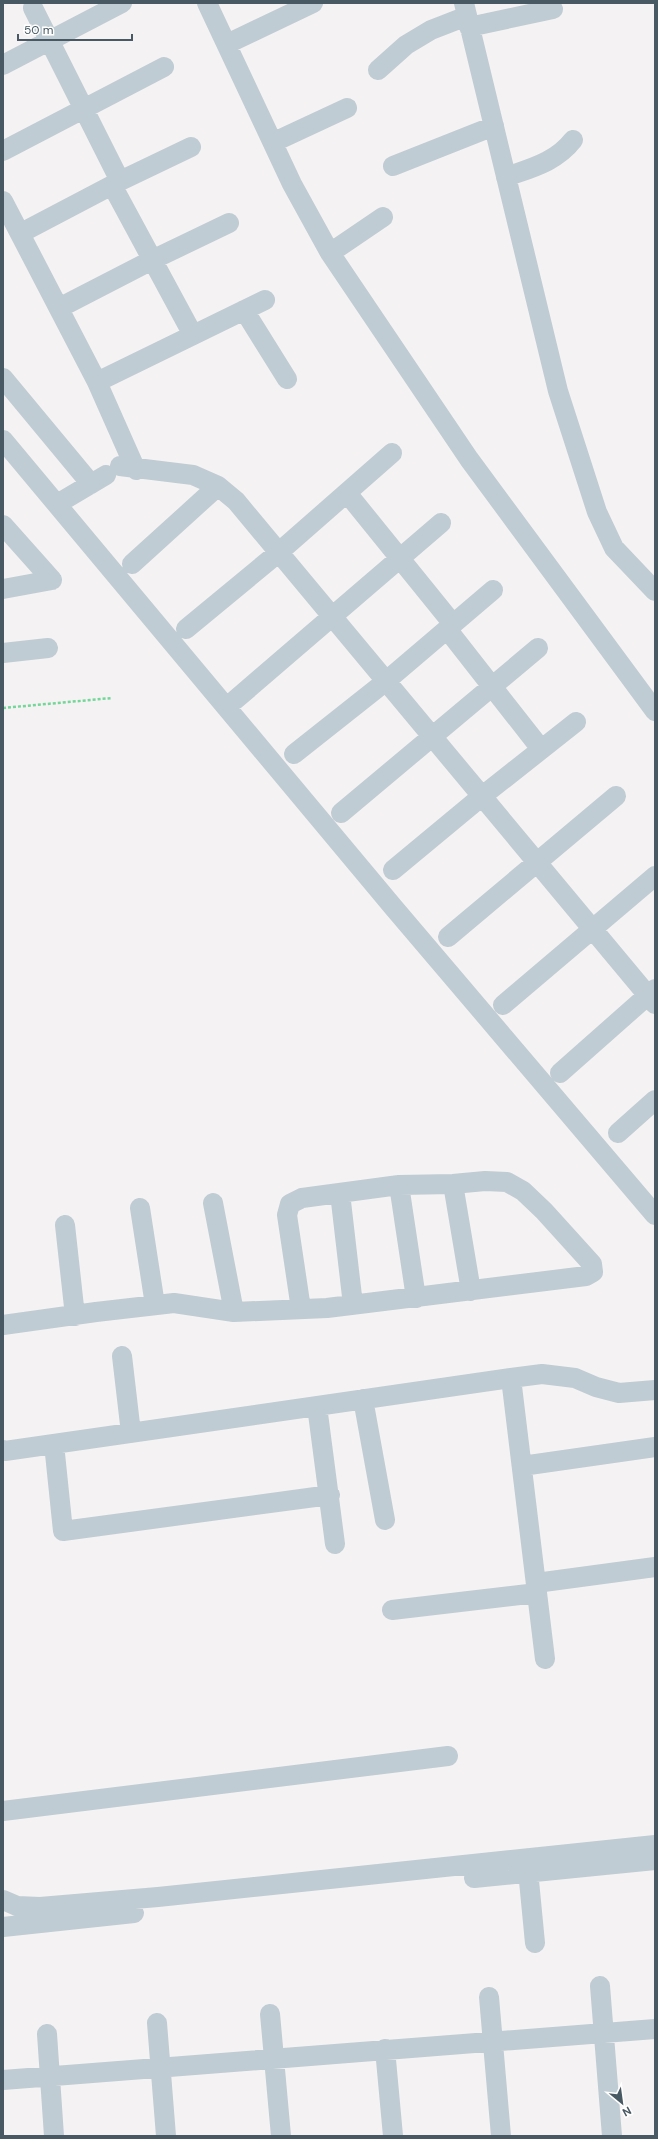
<svg xmlns="http://www.w3.org/2000/svg" width="658" height="2139" font-family="'DM Sans',sans-serif">
<style>
.lines{fill:none;stroke-linecap:round;stroke-linejoin:round}
.path{stroke:#72d798;stroke-width:2.5;stroke-dasharray:3 2;stroke-linecap:butt}
.minor{stroke:#bfccd3;stroke-width:20}
</style>
<rect width="100%" height="100%" fill="#f5f2f3"/>
<g class="lines">
<path class="path" d="M3,708L112,698"/>
<path class="minor" d="M207,3L292,184L330,253L469,459L655,711
M464,3L558,391L597,512L614,548L655,591
M33,8L120,181
M469,27L553,9
M227,44L313,3
M3,65L122,3
M378,70L406,45L431,30L467,16
M274,142L347,108
M3,151L164,67
M393,166L494,126
M506,177C531,168 556,162 573,140
M112,185L193,335
M3,201L97,382L136,470
M21,233L120,181L191,147
M330,253L383,217
M59,308L152,260L229,223
M244,310L287,379
M3,378L91,484
M97,382L265,300
M3,440L394,908L655,1215
M120,466L193,475L218,486L236,501L655,1004
M347,493L453,624
M57,504L106,475
M3,525L52,580
M132,564L218,486
M3,589L52,580
M186,629L278,553L392,453
M447,629L541,749
M3,653L48,648
M235,700L441,523
M294,754L385,682L493,590
M341,813L538,648
M393,870L481,797L576,722
M448,937L616,796
M503,1005L655,876
M560,1073L655,989
M618,1133L655,1100
M453,1184L471,1291
M399,1185L416,1298
M340,1193L353,1305
M213,1203L234,1312
M140,1208L155,1305
M65,1225L75,1316
M3,1325L96,1312L174,1303L234,1312L327,1308L586,1276L593,1272L592,1264L544,1211L523,1191L507,1182L485,1181L453,1184L399,1185L302,1198L290,1204L287,1215L301,1309
M122,1356L131,1433
M511,1378L542,1374L575,1378L596,1387L619,1393L655,1390
M363,1399L385,1520
M317,1406L335,1544
M54,1444L63,1531L330,1495
M3,1450L5,1451L511,1378L545,1659
M522,1466L655,1447
M536,1583L655,1567
M392,1610L537,1593
M3,1811L448,1756
M527,1860L535,1943
M474,1878L655,1860
M3,1900L17,1906L40,1907L158,1897L655,1845
M3,1927L134,1913
M600,1986L612,2136
M489,1997L501,2136
M270,2014L281,2136
M157,2023L166,2136
M47,2034L54,2136
M385,2049L393,2136
M3,2080L655,2029"/>
</g>
<rect width="658" height="2139" fill="none" stroke="#485963" stroke-width="8"/>
<g transform="translate(622 2103) rotate(151)" stroke="#ffffff" stroke-width="3" paint-order="stroke">
<path d="M0-3L7 15L0 10L-7 15Z" fill="#485963"/>
<text y="-6" font-size="11" font-weight="bold" text-anchor="middle" fill="#485963">N</text>
</g>
<path d="M18 34v6h114v-6" fill="none" stroke="#485963" stroke-width="2"/>
<text x="24" y="34" font-size="12" fill="#485963" stroke="#ffffff" stroke-width="3" paint-order="stroke">50 m</text>
</svg>
